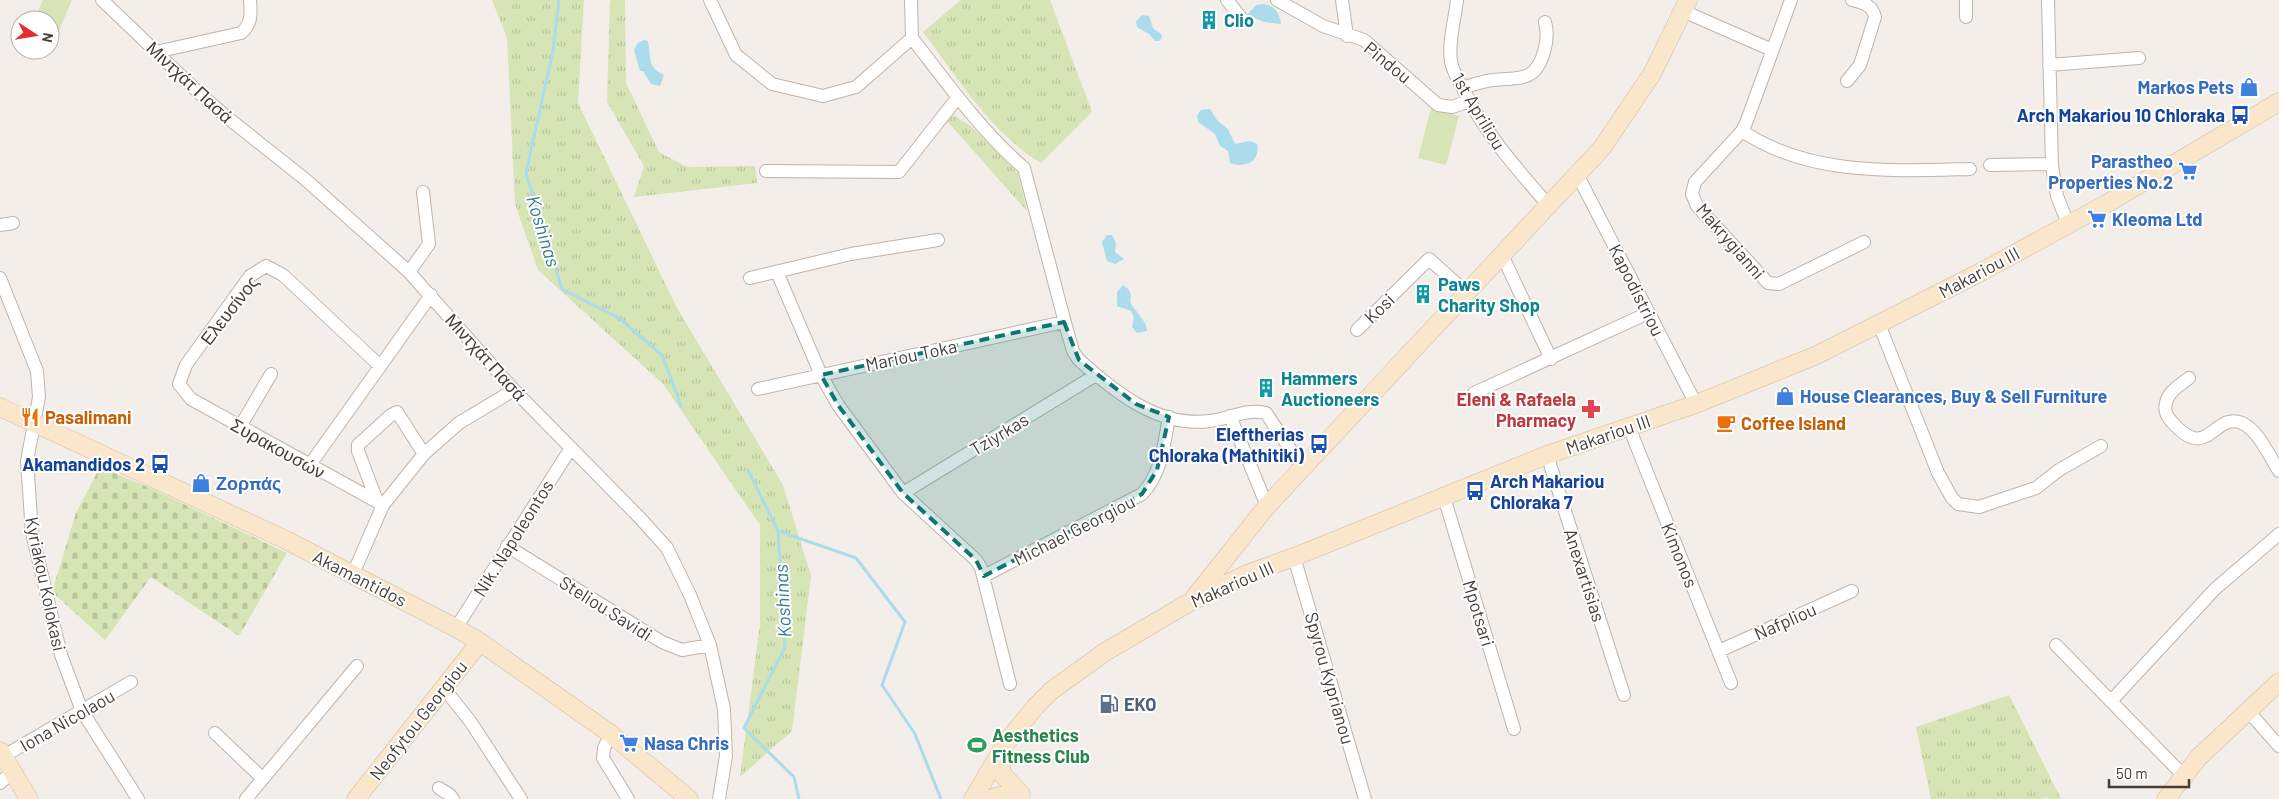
<svg xmlns="http://www.w3.org/2000/svg" width="2279" height="799" font-family="Barlow,sans-serif">
<style>
.grass{fill:url(#grass-tufts)}
.cemetery{fill:url(#cemetery-stones)}
.pitch{fill:#d7e4b5}
.water{fill:#aadceb}
.lines{fill:none;stroke-linecap:round;stroke-linejoin:round}
.stream{stroke:#aadceb;stroke-width:3}
.street-casing{stroke:#beb4ac;stroke-width:14}
.secondary-casing{stroke:#d2bb9e;stroke-width:19}
.street{stroke:#fff;stroke-width:12}
.secondary{stroke:#fae6cb;stroke-width:18}
.marked{fill:#0f766e;fill-opacity:0.2;stroke:#0f766e;stroke-width:4;stroke-dasharray:10 6;stroke-linejoin:round}
.labels{text-anchor:middle;dominant-baseline:central;stroke-width:4;stroke-linejoin:round;paint-order:stroke}
.culture-label{font-size:18px;font-weight:bold;fill:#0d838f;stroke:#fff;text-anchor:start}
.street-label{font-size:18px;fill:#463e38;stroke:#fff}
.shop-label{font-size:18px;font-weight:bold;fill:#366cbe;stroke:#fff;text-anchor:start}
.transit-label{font-size:18px;font-weight:bold;fill:#164399;stroke:#fff;text-anchor:end}
.health-label{font-size:18px;font-weight:bold;fill:#be3a42;stroke:#fff;text-anchor:end}
.food-label{font-size:18px;font-weight:bold;fill:#c56008;stroke:#fff;text-anchor:start}
.service-label{font-size:18px;font-weight:bold;fill:#4e5e75;stroke:#fff;text-anchor:start}
.leisure-label{font-size:18px;font-weight:bold;fill:#27864d;stroke:#fff;text-anchor:start}
.water-label{font-size:19px;font-style:italic;fill:#337c93;stroke:#fff}
</style>
<defs>
<pattern id="grass-tufts" width="24" height="20" patternUnits="userSpaceOnUse" patternTransform="scale(1.25)"><rect width="24" height="20" fill="#d7e4b5"/><path d="M3 7l-1-3M5 7V3M7 7l1-3M15 17l-1-3M17 17v-4M19 17l1-3" fill="none" stroke="#bac59c"/></pattern>
<pattern id="cemetery-stones" width="16" height="16" patternUnits="userSpaceOnUse" patternTransform="scale(1.25)"><rect width="16" height="16" fill="#d7e4b5"/><path d="M2 7V4a2 2 0 0 1 4 0v3zM10 15v-3a2 2 0 0 1 4 0v3z" fill="#bac59c"/></pattern>
</defs>
<rect width="100%" height="100%" fill="#f3eee9"/>
<path class="grass" d="M492,0H584L578,103L677,308L783,485L811,576L792,731L740,777L760,624V525L663,384L538,270L515,204L507,38Z
M610,0H625L626,83L659,152L687,167L755,166L757,183L634,197L644,166L607,102Z
M961,0H1050L1092,112L1041,163C994,136 956,76 923,32Z
M954,115L972,127L1018,173L1027,211L947,121Z
M2009,695L2061,799H2048L2046,797L2042,799H1931L1916,727Z"/>
<path class="cemetery" d="M100,467L150,488L287,553L239,636L151,577L105,640L52,592L76,513Z"/>
<path class="pitch" d="M43,0H72L52,47L50,46V20H34Z
M1431,108L1459,116L1446,165L1418,158Z"/>
<path class="water" d="M1264,4C1276,7 1279,12 1281,24L1264,22L1247,15L1256,5Z
M1142,15L1149,16L1153,28L1161,34L1162,38L1159,41H1155L1149,34L1137,27L1136,22Z
M644,40L648,41C652,59 646,66 664,75L660,86L651,84L643,71H640L634,50L638,43Z
M1210,109L1217,120L1228,129L1235,144L1250,141L1257,144C1261,161 1245,169 1230,163L1228,151L1220,146L1215,134L1198,122L1197,116L1201,110Z
M1107,235H1112L1116,243L1115,252L1124,259L1115,264L1107,261L1102,242Z
M1123,285C1131,290 1132,294 1130,302C1136,313 1146,319 1147,331L1137,333L1132,327L1134,318L1131,311L1117,306V292Z"/>
<g class="lines">
<path class="stream" d="M559,0L553,51L526,173L562,289L619,318L662,355L681,406
M748,470L778,531L785,647L744,728L794,777L799,799
M778,531L856,558L905,622L882,685L915,734L941,799"/>
<g class="street-casing">
<path id="street" d="M102,0L198,92L228,118L306,180L409,272L514,390L640,518L667,548L690,595L710,645L724,709L726,756L719,799
M710,0L736,55L772,84L823,96L856,87L912,38L911,0
M1227,0L1242,19
M1277,0L1323,26L1364,40L1438,105L1452,107L1469,101
M1342,0L1347,36
M1457,0C1455,19 1448,42 1451,61C1452,71 1459,80 1463,89C1485,133 1517,169 1549,206
M1791,0L1746,123L1742,131L1695,182L1692,194L1697,206L1768,283L1779,284L1864,242
M2048,0L2052,166L2057,196L2068,224
M1683,11L1772,50
M1966,17V0
M912,38C947,83 981,131 1024,168L1068,334L1073,351L1079,360C1115,392 1159,428 1210,421C1230,419 1246,408 1266,413L1303,468
M156,52L241,33C252,24 251,14 250,0
M2049,65L2139,58
M1847,81L1860,65L1875,17C1872,5 1864,3 1852,0
M1463,88C1472,85 1482,81 1493,80C1519,77 1535,83 1544,52C1547,42 1548,33 1545,22
M1742,131C1809,176 1893,171 1970,169
M1990,165L2052,164
M766,171L899,172L958,97
M1578,176L1696,404
M0,225L13,223
M1502,255L1551,359
M409,272L429,244L423,192
M777,272L821,375L838,405L903,493L976,560L981,568L1010,684
M0,278L37,371L39,397L27,461L32,533L61,655L82,711L138,799
M750,278L851,254L938,240
M1879,324L1938,473L1952,498L1958,504L1979,507L2036,488L2059,470L2101,446
M1357,330L1429,259L1467,293
M380,366L283,275L266,266L250,276L186,365L179,384L191,399L383,505
M2189,378C2180,385 2168,392 2166,403C2164,412 2167,417 2173,423C2208,463 2214,411 2242,423C2259,431 2269,456 2279,471
M758,389L1064,322
M1474,393L1648,313
M1230,416L1267,506
M240,427L271,374
M1629,427L1731,683
M1547,455L1624,695
M309,466L431,295
M903,493L1096,375
M1444,497L1514,729
M377,501L358,451V445L391,415L397,412L424,454
M507,546L662,642L682,650L710,645
M1294,557L1365,799
M353,574L383,505L424,454L459,423L514,390
M984,576L1142,494C1162,473 1164,444 1169,417
M456,628L571,448
M2056,645L2183,775
M1719,651L1852,591
M443,687L470,721L521,799
M2111,701L2215,589L2279,534
M2248,711L2279,746
M215,733L262,778
M611,734L604,748L603,758L628,799
M2,757L131,682
M0,783L12,772
M439,788L450,795L453,799
M246,799L357,666"/>
</g>
<g class="secondary-casing">
<path id="secondary" d="M0,407L286,540L456,628L480,642L611,734L689,799
M1194,598L1267,506L1602,148L1652,74L1688,0
M0,751L29,799
M1002,751L1001,773L1021,794
M356,799L480,642
M973,799L1006,743L1035,707L1051,691L1105,652L1190,602L1247,574L1294,557L1547,455L1696,404L1817,355L1981,272L2106,204L2279,102
M991,799L999,796L1021,794
M2166,799L2199,757L2279,682"/>
</g>
<use href="#street" class="street"/>
<use href="#secondary" class="secondary"/>
</g>
<path class="marked" d="M1064,322L1079,360L1136,404L1169,417L1157,470L1142,494L984,576L976,560L903,493L838,405L821,375Z"/>
<defs>
<g id="building-bare" transform="scale(1.5)"><path d="M-4-6H4V6H1V3H-1V6H-4ZM-2.5-4.3h1.7v1.8h-1.7ZM.8-4.3h1.7v1.8H.8ZM-2.5-1h1.7V.8h-1.7ZM.8-1h1.7V.8H.8Z" fill="#0f9aa8" stroke="#fff" stroke-width="2.5" paint-order="stroke"/></g>
<g id="shop-bare" transform="scale(1.5)"><path d="M-5-2.5h2.3a2.7 3.5 0 0 1 5.4 0H5L5.5 6h-11ZM-1.5-2.5h3a1.5 2.3 0 0 0-3 0Z" fill="#3f7fe0" stroke="#fff" stroke-width="2.5" paint-order="stroke"/></g>
<g id="bus-bare" transform="scale(1.5)"><path d="M-5-6H5V4H4V6H2V4H-2V6H-4V4H-5ZM-3.5-4V0h7V-4ZM-3.5 1.2v1.5H-2V1.2ZM2 1.2v1.5H3.5V1.2Z" fill="#1a4fb4" stroke="#fff" stroke-width="2.5" paint-order="stroke"/></g>
<g id="supermarket-bare" transform="scale(1.5)"><path d="M-6-5.5h2.5l.6 2H6L4.5 2H-2.5L-4.4-4H-6ZM-1.5 3.2a1.3 1.3 0 1 0 .1 0ZM3 3.2a1.3 1.3 0 1 0 .1 0Z" fill="#3f7fe0" stroke="#fff" stroke-width="2.5" paint-order="stroke"/></g>
<g id="pharmacy-bare" transform="scale(1.5)"><path d="M-2-6h4v4h4v4h-4v4h-4v-4h-4v-4h4Z" fill="#e0444e" stroke="#fff" stroke-width="2.5" paint-order="stroke"/></g>
<g id="restaurant-bare" transform="scale(1.5)"><path d="M-5-6h1v4h1v-4h1v4h1v-4h1v5L-1.5 .5V6h-2V.5L-5-1ZM5-6V6H3V1.5H1.5Q1.5-4 5-6Z" fill="#e8710a" stroke="#fff" stroke-width="2.5" paint-order="stroke"/></g>
<g id="cafe-bare" transform="scale(1.5)"><path d="M-5.5-4.5H6V0H3Q3 3.5 0 3.5H-2.5Q-5.5 3.5-5.5 0ZM3-3.2v2h1.7v-2ZM-6 4.5H4V6H-6Z" fill="#e8710a" stroke="#fff" stroke-width="2.5" paint-order="stroke"/></g>
<g id="fuel-bare" transform="scale(1.5)"><path d="M-5.5-6h7V0h2V4h1.3V-2.5L3-4.5l.8-.8L6-3V5H2.5V1h-1V6h-7ZM-4.2-4.7v3.2H.2V-4.7Z" fill="#5c6f8a" stroke="#fff" stroke-width="2.5" paint-order="stroke"/></g>
<g id="stadium-bare" transform="scale(1.5)"><path d="M0-5a6.5 5 0 1 0 0 10a6.5 5 0 1 0 0-10ZM-3.5-1.8h7v3.6h-7Z" fill="#2e9e5b" stroke="#fff" stroke-width="2.5" paint-order="stroke"/></g>
</defs>
<g fill-rule="evenodd">
<use href="#building-bare" x="1209" y="20"/>
<use href="#shop-bare" x="2249" y="87"/>
<use href="#bus-bare" x="2240" y="115"/>
<use href="#supermarket-bare" x="2188" y="171"/>
<use href="#supermarket-bare" x="2097" y="219"/>
<use href="#building-bare" x="1423" y="294"/>
<use href="#building-bare" x="1266" y="388"/>
<use href="#shop-bare" x="1785" y="396"/>
<use href="#pharmacy-bare" x="1591" y="409"/>
<use href="#restaurant-bare" x="30" y="417"/>
<use href="#cafe-bare" x="1726" y="423"/>
<use href="#bus-bare" x="1319" y="444"/>
<use href="#bus-bare" x="160" y="464"/>
<use href="#shop-bare" x="201" y="483"/>
<use href="#bus-bare" x="1475" y="491"/>
<use href="#fuel-bare" x="1109" y="704"/>
<use href="#supermarket-bare" x="629" y="743"/>
<use href="#stadium-bare" x="977" y="745"/>
</g>
<g class="labels">
<g class="culture-label">
<text x="1224" y="20">Clio</text>
<text x="1438" y="284">Paws<tspan x="1438" dy="21">Charity Shop</tspan></text>
<text x="1281" y="378">Hammers<tspan x="1281" dy="21">Auctioneers</tspan></text>
</g>
<g class="street-label">
<text transform="translate(1388 62) rotate(39)">Pindou</text>
<text transform="translate(190 82) rotate(43)">Μιντχάτ Πασά</text>
<text transform="translate(1479 111) rotate(59)">1st Apriliou</text>
<text transform="translate(1731 241) rotate(49)">Makrygianni</text>
<text transform="translate(1979 272) rotate(-28)">Makariou III</text>
<text transform="translate(1637 290) rotate(63)">Kapodistriou</text>
<text transform="translate(1379 308) rotate(-44)">Kosi</text>
<text transform="translate(229 310) rotate(-52)">Ελευσίνος</text>
<text transform="translate(911 355) rotate(-12)">Mariou Toka</text>
<text transform="translate(486 357) rotate(48)">Μιντχάτ Πασά</text>
<text transform="translate(999 434) rotate(-31)">Tziyrkas</text>
<text transform="translate(1608 434) rotate(-19)">Makariou III</text>
<text transform="translate(278 448) rotate(29)">Συρακουσών</text>
<text transform="translate(1074 530) rotate(-27)">Michael Georgiou</text>
<text transform="translate(513 538) rotate(-58)">Nik. Napoleontos</text>
<text transform="translate(1680 555) rotate(68)">Kimonos</text>
<text transform="translate(1585 575) rotate(72)">Anexartisias</text>
<text transform="translate(360 578) rotate(27)">Akamantidos</text>
<text transform="translate(46 584) rotate(78)">Kyriakou Kolokasi</text>
<text transform="translate(1232 584) rotate(-24)">Makariou III</text>
<text transform="translate(606 608) rotate(32)">Steliou Savidi</text>
<text transform="translate(1479 613) rotate(73)">Mpotsari</text>
<text transform="translate(1785 621) rotate(-24)">Nafpliou</text>
<text transform="translate(1330 678) rotate(74)">Spyrou Kyprianou</text>
<text transform="translate(67 720) rotate(-30)">Iona Nicolaou</text>
<text transform="translate(418 720) rotate(-52)">Neofytou Georgiou</text>
</g>
<g class="shop-label">
<text x="2234" y="87" text-anchor="end">Markos Pets</text>
<text x="2173" y="161" text-anchor="end">Parastheo<tspan x="2173" dy="21">Properties No.2</tspan></text>
<text x="2112" y="219">Kleoma Ltd</text>
<text x="1800" y="396">House Clearances, Buy &amp; Sell Furniture</text>
<text x="216" y="483">Ζορπάς</text>
<text x="644" y="743">Nasa Chris</text>
</g>
<g class="transit-label">
<text x="2225" y="115">Arch Makariou 10 Chloraka</text>
<text x="1304" y="434">Eleftherias<tspan x="1304" dy="21">Chloraka (Mathitiki)</tspan></text>
<text x="145" y="464">Akamandidos 2</text>
<text x="1490" y="481" text-anchor="start">Arch Makariou<tspan x="1490" dy="21">Chloraka 7</tspan></text>
</g>
<g class="health-label">
<text x="1576" y="399">Eleni &amp; Rafaela<tspan x="1576" dy="21">Pharmacy</tspan></text>
</g>
<g class="food-label">
<text x="45" y="417">Pasalimani</text>
<text x="1741" y="423">Coffee Island</text>
</g>
<g class="service-label">
<text x="1124" y="704">EKO</text>
</g>
<g class="leisure-label">
<text x="992" y="735">Aesthetics<tspan x="992" dy="21">Fitness Club</tspan></text>
</g>
<g class="water-label">
<text transform="translate(544 231) rotate(73)">Koshinas</text>
<text transform="translate(782 601) rotate(-93)">Koshinas</text>
</g>
</g>
<g transform="translate(35 35) rotate(102)"><circle r="24" fill="#ffffff" stroke="#b5b2af"/>
<path d="M0-4L9 19L0 12L-9 19Z" fill="#e92a30"/>
<text y="-8" font-size="14" font-weight="bold" text-anchor="middle" fill="#463e38">N</text>
</g>
<path d="M2109 779v8h80v-8" fill="none" stroke="#463e38" stroke-width="2.5"/>
<text x="2116" y="779" font-size="15" fill="#463e38" stroke="#ffffff" stroke-width="4" paint-order="stroke">50 m</text>
</svg>
